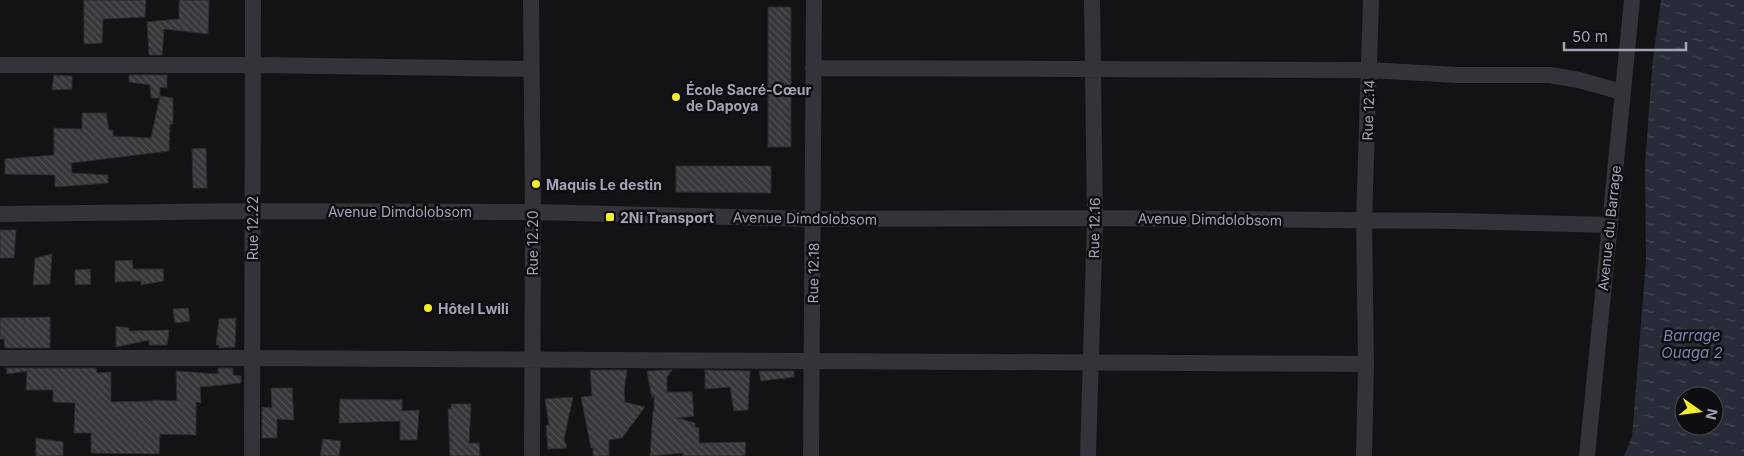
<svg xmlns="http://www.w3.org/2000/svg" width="1744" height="456" font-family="Inter,sans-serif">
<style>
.water{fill:url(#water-ripples);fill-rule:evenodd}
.building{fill:url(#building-back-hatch);stroke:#2d2c30}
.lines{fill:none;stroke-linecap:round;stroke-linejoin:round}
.street{stroke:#343339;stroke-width:16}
.poi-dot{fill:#f4ed2a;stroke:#0e0d0f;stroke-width:2}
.labels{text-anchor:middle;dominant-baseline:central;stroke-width:5;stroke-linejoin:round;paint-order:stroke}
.poi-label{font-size:14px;font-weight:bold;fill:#a3a4b5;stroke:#0e0d0f;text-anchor:start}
.street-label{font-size:14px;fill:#a3a4b5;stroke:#0e0d0f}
.water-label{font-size:15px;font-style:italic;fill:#7986b1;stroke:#0e0d0f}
</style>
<defs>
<pattern id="water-ripples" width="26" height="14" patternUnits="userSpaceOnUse" patternTransform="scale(1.25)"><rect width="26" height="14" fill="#282c38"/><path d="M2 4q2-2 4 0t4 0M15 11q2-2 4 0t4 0" fill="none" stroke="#444853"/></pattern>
<pattern id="building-back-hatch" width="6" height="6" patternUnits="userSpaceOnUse" patternTransform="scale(1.25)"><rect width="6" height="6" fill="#38373c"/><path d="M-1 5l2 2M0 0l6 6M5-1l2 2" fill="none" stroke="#525156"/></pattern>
</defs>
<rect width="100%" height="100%" fill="#131214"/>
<path class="water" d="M1661,0H1744V456H1624L1632,437L1646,260L1645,164L1653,58ZM1684,396H1714V426H1684Z"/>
<path class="building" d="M84,0H146L145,17L103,19L102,43L84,44Z
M179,0H209L208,34L164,29L162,55H149L147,22L179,19Z
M768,7H791V147H768Z
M54,75L72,76V89L52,90Z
M129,75H167V88L160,87V98H151L150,85L129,82Z
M160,96L173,98V124H170L169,151L71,163L72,173L108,175V183L55,187V175L5,174V159L54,155V128L82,129V113H106L109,130H113V136L151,138Z
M206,148L207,188H193L192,149Z
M676,166H771V193L676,192Z
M0,230H16L14,258H0Z
M52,254L50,284L33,285L35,258Z
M132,260L133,269H163L164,281L141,285V281L115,282V261Z
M90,269L91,284L75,285V270Z
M188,308L190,321L175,323L173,309Z
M50,317V348H5L4,339H0V318Z
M236,318L235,347L219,348V345H216L219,319Z
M116,326L129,328V331L169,330L167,345H149V340L116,347Z
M6,368H96L97,373L111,372V402L153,401V400L177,401L176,371L218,374V368H233V375L241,376V383L200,387L201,403L196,402V435L160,434L159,454L91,453V433H74L75,403L53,402V390H26L27,371L7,374Z
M590,370H627L624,392L625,402L645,407L622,438L609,440V456H593V448H591L581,397L592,396Z
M672,370L667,377V392H692L694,416L678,418L695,423V427L699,428V443L746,442L745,456H683V453L650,456L653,411H654V395L652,398L647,371Z
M705,370L750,371L748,410L734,411L730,387L705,389Z
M759,371H794V377L761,381Z
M271,388H292L294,420L277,419V438H262V407L272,408Z
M573,397L564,439L567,448L548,449L546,425H549L545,399Z
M340,399L402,400V411L419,410L417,440H400V421L339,423Z
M451,404H471L469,443H479L480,456H450L448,409H451Z
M36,438L63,442V456H36Z
M323,439L341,441L339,456H320Z"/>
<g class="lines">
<path class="street" d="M531,0L533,212L532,456
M0,65H253L531,69
M813,68L1369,70L1457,75H1550L1579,80L1622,92
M0,214L252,211L533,212L813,219L1095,218L1455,221L1610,225
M0,358H252L1366,364
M252,456L253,0
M811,456L814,0
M1088,456L1095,218L1092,0
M1364,456L1366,364L1364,221L1371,0
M1587,456L1632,0"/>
</g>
<g class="poi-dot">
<circle cx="676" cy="97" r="5"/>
<circle cx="536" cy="184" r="5"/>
<rect x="605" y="212" width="10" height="10" rx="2.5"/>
<circle cx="428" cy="308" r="5"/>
</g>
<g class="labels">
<g class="poi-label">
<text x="686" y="89">École Sacré-Cœur<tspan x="686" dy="16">de Dapoya</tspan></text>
<text x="546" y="184">Maquis Le destin</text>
<text x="620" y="217">2Ni Transport</text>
<text x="438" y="308">Hôtel Lwili</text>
</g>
<g class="street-label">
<text transform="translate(1368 110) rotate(-88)">Rue 12.14</text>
<text x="400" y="211">Avenue Dimdolobsom</text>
<text transform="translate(805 218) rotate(1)">Avenue Dimdolobsom</text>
<text transform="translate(1210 219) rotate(1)">Avenue Dimdolobsom</text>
<text transform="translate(252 228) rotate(-90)">Rue 12.22</text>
<text transform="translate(1094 228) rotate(-89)">Rue 12.16</text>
<text transform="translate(1609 228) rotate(-84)">Avenue du Barrage</text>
<text transform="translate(532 243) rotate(-90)">Rue 12.20</text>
<text transform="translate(813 273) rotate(-89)">Rue 12.18</text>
</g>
<g class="water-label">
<text x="1692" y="335">Barrage<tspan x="1692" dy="17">Ouaga 2</tspan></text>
</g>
</g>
<g transform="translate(1699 411) rotate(104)"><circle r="24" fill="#0e0d0f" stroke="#4a4951"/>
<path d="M0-4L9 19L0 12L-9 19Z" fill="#f4ed2a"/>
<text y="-8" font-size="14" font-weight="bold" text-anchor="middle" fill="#a3a4b5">N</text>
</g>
<path d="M1564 42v8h122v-8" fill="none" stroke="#a3a4b5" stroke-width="2.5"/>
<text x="1572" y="42" font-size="15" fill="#a3a4b5" stroke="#0e0d0f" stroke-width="4" paint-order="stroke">50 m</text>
</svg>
